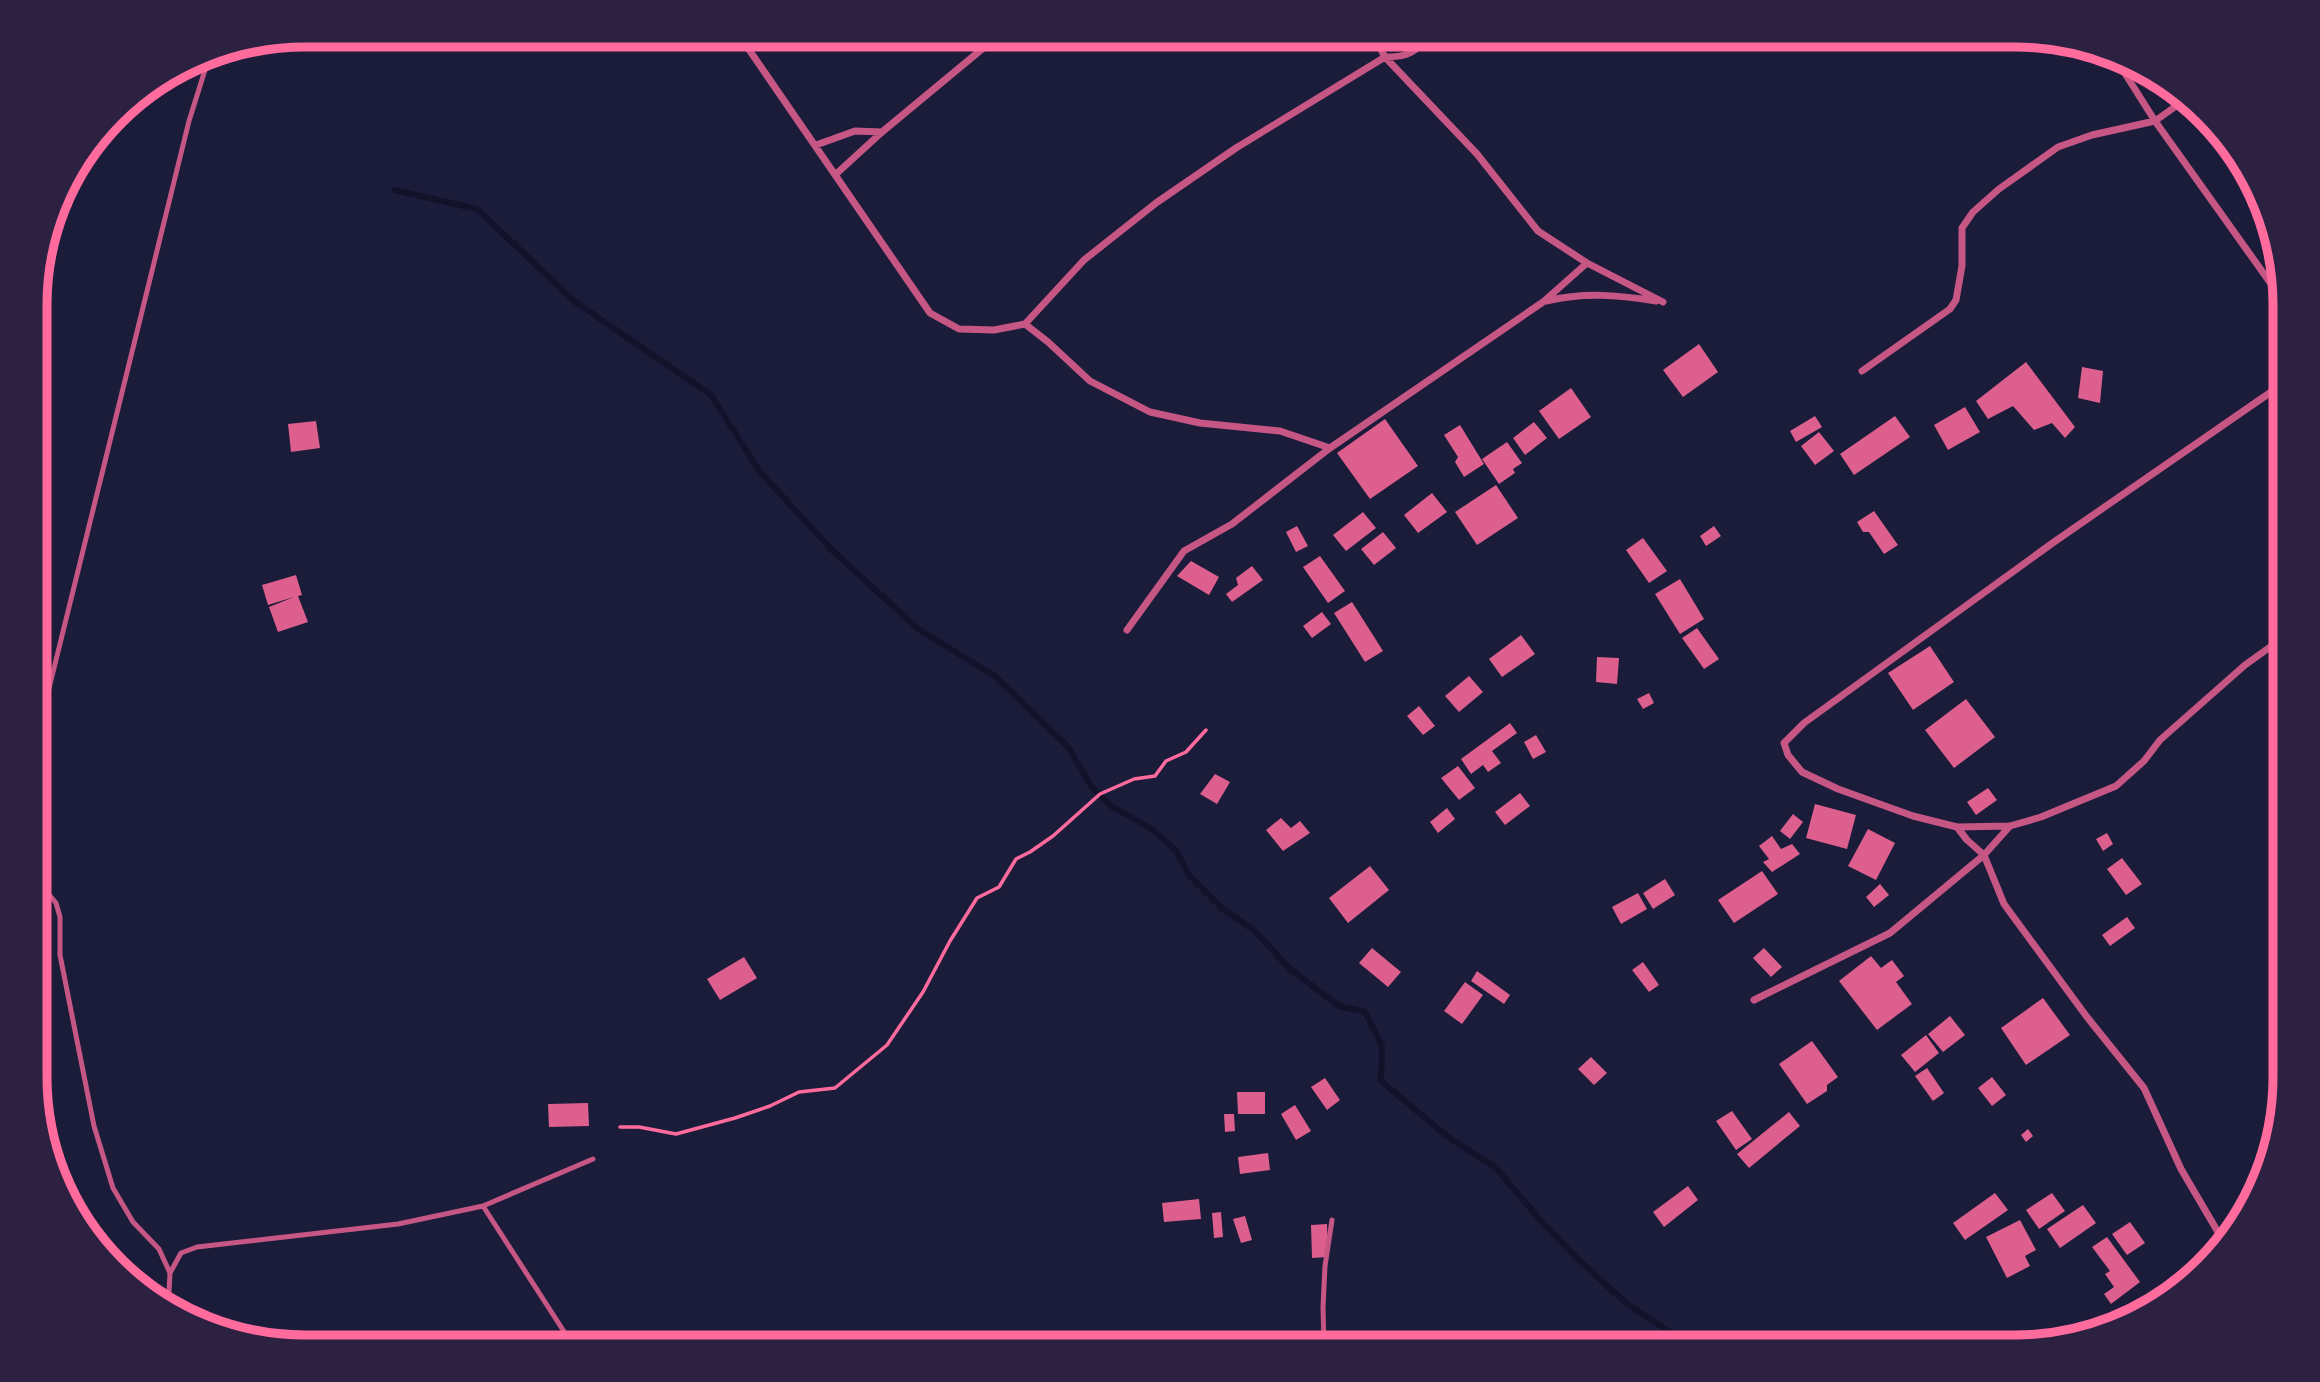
<svg xmlns="http://www.w3.org/2000/svg" width="2320" height="1382" font-family="'PT Sans',sans-serif">
<style>
.lines{fill:none;stroke-linecap:round;stroke-linejoin:round}
.stream{stroke:#12122b;stroke-width:6}
.building{fill:#dd5f8e}
.path{stroke:#ff6b9d;stroke-width:3.5}
.service{stroke:#c65784;stroke-width:5}
.minor{stroke:#c65784;stroke-width:7}
.rail{stroke:#a44b75;stroke-width:5}
.rim{fill:none;stroke:#ff6b9d;stroke-width:9}
</style>
<rect width="100%" height="100%" fill="#1b1b3a"/>
<g class="lines">
<path class="stream" d="M395,190L477,209L574,301L711,395L760,472L832,550L918,629L995,676L1068,747L1091,786L1111,806L1153,830L1176,850L1188,874L1223,909L1255,931L1290,969L1339,1006L1365,1012L1382,1046L1381,1081L1448,1137L1496,1168L1541,1221L1578,1259L1626,1303L1692,1347"/>
</g>
<path class="building" d="M1699,344L1718,372L1683,397L1663,370Z
M2026,362L2075,427L2065,438L2052,423L2034,430L2013,406L1988,419L1976,401Z
M2082,367L2103,371L2100,403L2078,398Z
M1571,388L1591,417L1559,439L1539,411Z
M1965,407L1980,432L1948,450L1934,425Z
M1815,416L1822,427L1796,442L1790,431Z
M1895,416L1910,437L1854,475L1840,454Z
M1385,419L1418,466L1370,499L1337,453Z
M316,421L320,448L291,452L288,424Z
M1534,422L1547,438L1525,455L1513,438Z
M1460,425L1484,464L1464,477L1455,462L1458,457L1444,435Z
M1819,432L1834,451L1815,465L1801,446Z
M1507,442L1522,463L1513,469L1515,473L1499,484L1482,459Z
M1496,485L1518,518L1477,545L1455,512Z
M1432,493L1447,512L1418,533L1404,515Z
M1874,511L1898,545L1884,554L1869,532H1863L1857,522Z
M1363,512L1376,528L1346,551L1333,535Z
M1297,526L1308,546L1296,552L1286,532Z
M1714,526L1721,536L1706,546L1700,536Z
M1383,532L1396,548L1374,565L1361,549Z
M1643,538L1667,571L1649,583L1626,550Z
M1320,556L1345,591L1328,603L1303,567Z
M1191,561L1219,577L1209,595L1177,576Z
M1252,566L1263,580L1232,602L1226,594L1238,585L1236,578Z
M296,575L302,595L298,596L308,622L278,632L269,607L294,597L268,605L262,585Z
M1680,579L1704,619L1680,634L1655,594Z
M1352,602L1383,651L1365,662L1334,613Z
M1322,612L1331,624L1312,638L1303,626Z
M1697,628L1719,659L1704,669L1682,638Z
M1521,635L1535,654L1502,677L1489,659Z
M1930,646L1954,682L1913,710L1888,673Z
M1597,657L1619,658L1617,684L1596,682Z
M1469,676L1483,692L1459,712L1445,696Z
M1649,693L1654,703L1643,709L1637,699Z
M1966,699L1995,737L1954,768L1925,730Z
M1419,706L1435,726L1423,735L1407,716Z
M1510,723L1517,733L1492,751L1501,763L1488,772L1483,765L1471,774L1461,759Z
M1536,735L1546,752L1533,759L1524,742Z
M1458,766L1475,788L1459,800L1441,778Z
M1215,774L1230,782L1217,804L1200,794Z
M1988,788L1997,800L1976,815L1967,802Z
M1520,793L1530,806L1505,825L1495,812Z
M1815,804L1856,815L1847,849L1806,838Z
M1447,808L1455,819L1438,833L1430,822Z
M1793,814L1803,822L1790,839L1780,831Z
M1281,818L1291,828L1300,821L1310,833L1283,851L1266,830Z
M1868,829L1895,843L1876,880L1848,866Z
M2107,833L2113,844L2103,851L2096,839Z
M1772,836L1781,849L1792,844L1800,854L1772,872L1763,862L1769,859L1759,846Z
M2122,858L2142,884L2126,895L2107,869Z
M1370,866L1389,890L1348,923L1329,898Z
M1762,871L1778,894L1734,923L1718,900Z
M1665,879L1675,895L1653,909L1643,893Z
M1880,884L1889,895L1874,907L1866,897Z
M1638,893L1647,909L1621,924L1612,907Z
M2127,917L2135,928L2110,946L2102,935Z
M1372,948L1401,972L1388,987L1359,963Z
M1764,948L1782,967L1771,977L1753,958Z
M1871,956L1881,968L1892,960L1904,976L1896,982L1912,1004L1877,1030L1839,981Z
M744,957L757,978L720,1000L707,979Z
M1643,962L1659,985L1649,992L1632,970Z
M1477,971L1510,995L1504,1004L1471,981Z
M1465,982L1483,995L1462,1024L1444,1011Z
M2043,998L2070,1035L2026,1065L2001,1028Z
M1950,1016L1965,1035L1943,1052L1928,1034Z
M1926,1035L1939,1053L1915,1072L1901,1055Z
M1812,1041L1838,1077L1827,1085V1091L1807,1104L1779,1064Z
M1591,1057L1607,1073L1594,1085L1578,1069Z
M1927,1068L1944,1093L1933,1101L1915,1076Z
M1992,1077L2006,1095L1992,1106L1978,1088Z
M1325,1078L1340,1100L1327,1110L1311,1087Z
M1237,1092H1265V1114H1238Z
M588,1103L589,1126L549,1127L548,1104Z
M1295,1105L1311,1131L1296,1140L1281,1114Z
M1732,1111L1752,1139L1736,1150L1716,1121Z
M1789,1112L1800,1126L1749,1168L1737,1154Z
M1224,1114H1234L1235,1131L1225,1132Z
M2028,1129L2033,1136L2026,1142L2021,1135Z
M1268,1153L1270,1170L1240,1174L1238,1157Z
M1688,1186L1698,1200L1664,1227L1653,1212Z
M1995,1193L2008,1210L1965,1240L1953,1223Z
M2052,1193L2065,1211L2039,1229L2026,1210Z
M1199,1199L1201,1219L1164,1222L1162,1203Z
M2083,1205L2096,1223L2060,1248L2047,1229Z
M1221,1212L1223,1237L1214,1238L1212,1213Z
M1245,1216L1252,1240L1241,1243L1233,1219Z
M2020,1220L2036,1250L2025,1256L2030,1266L2007,1278L1986,1237Z
M2130,1222L2145,1243L2127,1255L2112,1234Z
M1327,1224L1328,1257L1312,1258L1311,1225Z
M2107,1237L2140,1282L2111,1304L2104,1294L2114,1287L2105,1274L2110,1271L2092,1247Z"/>
<g class="lines">
<path class="path" d="M620,1127H639L676,1134L735,1118L770,1106L799,1092L835,1088L887,1045L923,992L950,941L977,898L999,887L1016,859L1030,852L1053,836L1100,794L1134,779L1155,776L1166,761L1186,752L1206,730"/>
<path class="service" d="M37,737L189,121L210,54
M37,880L56,903L60,917V955L94,1126L113,1188L133,1222L159,1249L170,1273L168,1309
M483,1206L574,1347
M170,1273L181,1253L197,1247L398,1224L483,1206L593,1159
M1324,1347L1323,1307L1325,1266L1332,1220"/>
<path class="minor" d="M739,35L930,313L959,329L994,330L1025,324L1084,260L1156,203L1236,148L1385,57C1408,57 1415,53 1429,35
M1373,35L1385,57L1477,154L1538,231L1587,263L1663,302
M2114,56L2155,121L2284,302
M816,145L855,131L882,132
M835,175L882,132L999,35
M1546,301C1585,292 1617,295 1656,301
M1025,324L1048,342L1090,381L1150,412L1200,423L1280,431L1330,448
M1862,371L1950,309L1956,300L1962,266V228L1973,212L1999,189L2058,147L2092,135L2155,121L2186,99
M2284,383L2054,542L1804,723L1784,743L1788,755L1802,772L1838,789L1913,816L1957,827L2010,826L2041,817L2116,786L2144,761L2160,740L2245,665L2284,637
M1127,630L1184,551L1232,524L1330,448L1543,302L1587,263
M1957,827L1967,840L1984,855L2004,904L2087,1017L2144,1088L2181,1169L2225,1244
M1754,1000L1890,933L1984,855L2010,826"/>
<path class="rail" d="M37,357L62,189"/>
</g>
<path d="M0 0H2320V1382H0ZM305 47H2015A258 258 0 0 1 2273 305V1077A258 258 0 0 1 2015 1335H305A258 258 0 0 1 47 1077V305A258 258 0 0 1 305 47Z" fill="#2d2142" fill-rule="evenodd"/>
<path class="rim" d="M305 47H2015A258 258 0 0 1 2273 305V1077A258 258 0 0 1 2015 1335H305A258 258 0 0 1 47 1077V305A258 258 0 0 1 305 47Z"/>
</svg>
